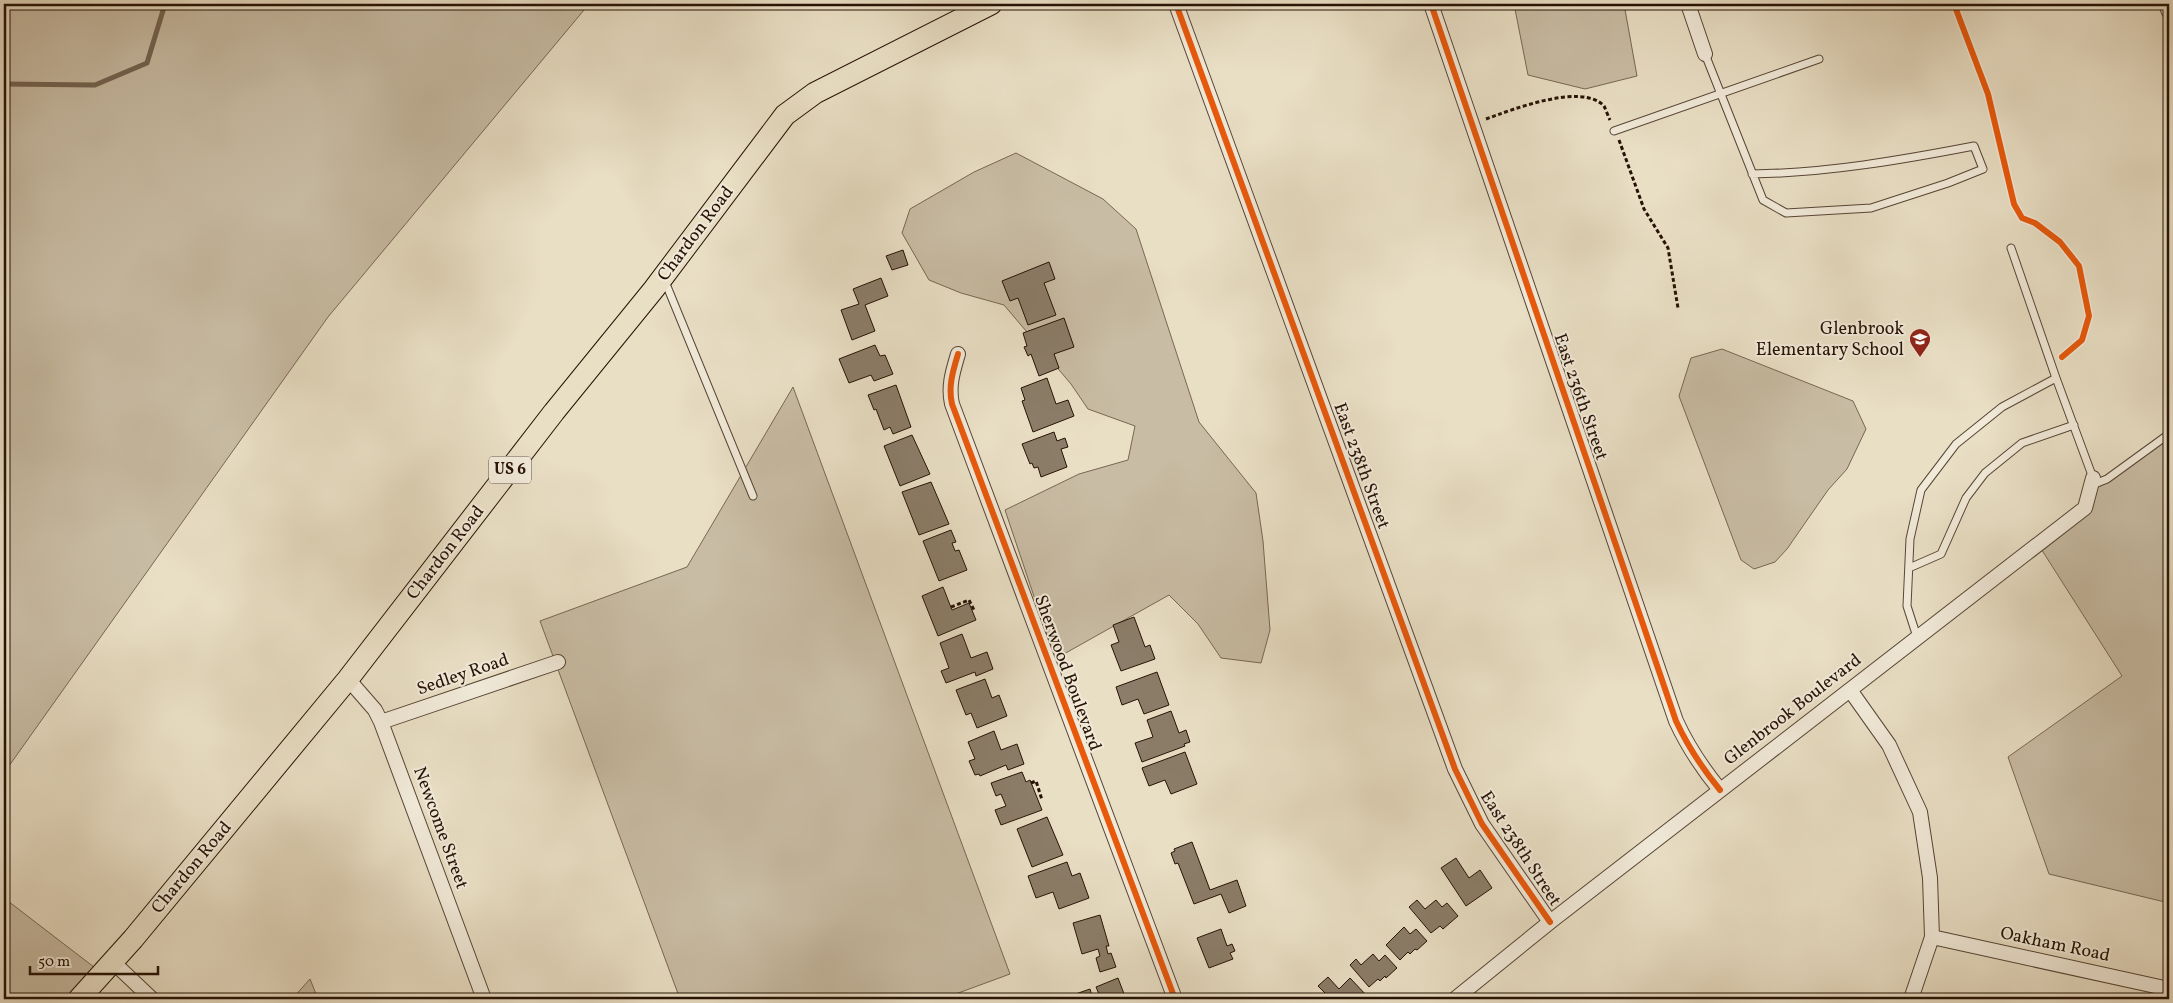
<svg xmlns="http://www.w3.org/2000/svg" width="2173" height="1003" font-family="Vollkorn,serif">
<style>
.green{fill:#c8bca4;stroke:#776754}
.lines{fill:none;stroke-linecap:round;stroke-linejoin:round}
.stream{stroke:#736351;stroke-width:5}
.building{fill:#8b7d69;stroke:#261205}
.service-casing{stroke:#574535;stroke-width:9}
.minor-casing{stroke:#574535;stroke-width:16}
.primary-casing{stroke:#261205;stroke-width:23}
.path{stroke:#261205;stroke-width:3;stroke-dasharray:4 2.5;stroke-linecap:butt}
.service{stroke:#f1ead9;stroke-width:7}
.minor{stroke:#f1ead9;stroke-width:14}
.primary{stroke:#e9dfc5;stroke-width:21}
.cycleway-casing{stroke:#f1ead9;stroke-width:9}
.cycleway{stroke:#e8590c;stroke-width:6}
.labels{text-anchor:middle;dominant-baseline:central;stroke-width:4;stroke-linejoin:round;paint-order:stroke}
.shield{fill:#f1ead9;stroke:#635345;stroke-width:1}
.shield-label{font-size:16px;font-weight:bold;fill:#261205}
.street-label{font-size:18px;fill:#261205;stroke:#f1ead9}
.poi-label{font-size:18px;fill:#261205;stroke:#f1ead9;text-anchor:end}
</style>
<rect width="100%" height="100%" fill="#e9dfc5"/>
<filter id="stains"><feTurbulence type="fractalNoise" baseFrequency=".004" numOctaves="4"/><feColorMatrix values="0 0 0 0 .2 0 0 0 0 .09 0 0 0 0 .02 0 0 0 .5 -.17"/></filter>
<radialGradient id="worn" r=".72"><stop offset=".6" stop-color="#630" stop-opacity="0"/><stop offset="1" stop-color="#630" stop-opacity=".3"/></radialGradient>
<path class="green" d="M4,4H589L328,317L4,773Z
M1514,4H1624L1637,76L1585,89L1528,75Z
M1016,153L1103,199L1136,229L1199,422L1256,493L1263,541L1270,630L1261,663L1221,658L1198,624L1169,595L1055,659L1005,510L1079,474L1128,460L1135,426L1088,409L1071,384L1004,305L961,293L929,280L902,233L910,209L974,172Z
M1722,349L1853,401L1866,429L1847,469L1828,490L1787,549L1775,562L1754,569L1741,560L1679,396L1691,358Z
M793,387L1010,974L942,999H680L540,621L687,567Z
M2169,434V903L2049,874L2008,757L2122,676L2038,544L2085,508L2092,485L2102,482Z
M4,898L103,974L79,999H9L4,995Z
M310,979L318,999H292Z"/>
<g class="lines">
<path class="stream" d="M4,84L95,85L147,63L165,4"/>
</g>
<path class="building" d="M903,250L908,265L892,270L886,256Z
M1049,262L1055,279L1044,283L1056,315L1028,325L1018,298L1010,301L1002,281Z
M881,278L888,296L865,305L875,331L852,340L841,310L859,304L853,289Z
M1064,318L1074,347L1054,354L1059,368L1039,376L1031,354L1028,356L1024,347L1027,346L1023,333Z
M875,345L880,356L885,355L893,374L874,381L871,375L849,383L839,359Z
M1047,378L1056,404L1068,400L1074,416L1033,432L1022,401L1025,400L1021,388Z
M896,385L911,427L893,434L890,427L884,430L876,409L874,410L868,395Z
M1054,432L1057,441L1065,438L1068,447L1061,449L1067,467L1041,477L1038,467L1034,468L1032,463L1030,464L1022,444Z
M912,435L930,474L900,486L884,446Z
M931,482L949,524L919,535L902,492Z
M951,530L956,542L952,543L955,551L959,550L967,570L939,581L923,541Z
M943,587L952,610L969,603L976,620L938,636L922,596Z
M1134,617L1145,647L1150,645L1155,659L1121,671L1111,645L1119,642L1113,625Z
M962,634L971,658L987,652L993,669L976,676L975,672L946,683L941,671L949,668L940,643Z
M1157,672L1169,705L1144,714L1138,699L1122,705L1116,687Z
M985,679L992,698L999,695L1007,716L977,728L971,713L966,715L956,690Z
M1171,711L1179,733L1186,730L1190,742L1184,744L1185,746L1142,762L1135,743L1153,737L1147,720Z
M994,731L1001,750L1017,744L1024,764L1008,770L1006,765L980,776L979,774L975,775L969,761L975,759L968,742Z
M1185,752L1197,784L1171,794L1165,780L1149,786L1142,768Z
M1022,772L1026,782L1030,780L1042,810L1001,825L995,810L1006,806L1001,794L996,796L991,783Z
M1047,817L1063,855L1032,867L1017,829Z
M1192,842L1210,890L1237,880L1246,906L1229,913L1221,894L1194,904L1178,863L1175,864L1171,853L1175,851L1174,849Z
M1456,858L1469,878L1480,870L1492,888L1466,906L1441,868Z
M1067,862L1072,876L1080,873L1089,898L1059,909L1053,892L1036,898L1028,876Z
M1417,900L1425,909L1436,900L1442,907L1447,903L1458,916L1443,929L1440,926L1431,933L1409,907Z
M1100,915L1109,946H1106L1108,954L1111,953L1116,967L1100,972L1096,958L1100,956L1098,949L1082,954L1073,923Z
M1404,927L1410,934L1416,929L1427,941L1417,950L1415,949L1410,954L1408,952L1400,960L1386,945Z
M1221,929L1227,946L1232,944L1235,951L1230,953L1233,959L1209,968L1197,938Z
M1373,954L1379,961L1385,955L1397,968L1386,978L1385,976L1380,981L1378,979L1369,987L1350,965L1356,959L1361,965Z
M1328,977L1339,989L1350,978L1367,996L1364,999H1331L1318,986Z
M1118,978L1126,999H1071L1070,996L1090,989L1092,996L1099,994L1096,987Z"/>
<g class="lines">
<g class="service-casing">
<path id="service" d="M1705,54L1763,200L1786,213L1871,208L1948,183L1983,169L1974,146C1901,160 1827,173 1752,174
M1614,131L1819,59
M2011,248L2056,378
M664,279L753,496
M2092,485L2107,479L2169,434
M1909,568L1941,554L1966,498L1985,473L2022,443L2074,425
M1917,637L1907,606L1910,539L1921,490L1956,444L2002,407L2056,378L2093,478"/>
</g>
<g class="minor-casing">
<path id="minor" d="M1176,4L1455,769L1482,824L1550,922
M1431,4L1676,721C1688,747 1702,768 1720,790
M1688,4L1705,54
M2166,4L2169,12
M958,354C953,371 948,386 952,404L1175,999
M348,679L375,710L381,722L484,999
M1850,690L1889,745L1920,812L1930,878L1932,937L1911,999
M381,722L558,662
M1932,937L2169,989
M113,962L152,999
M1455,999L1550,922L2085,508L2093,478"/>
</g>
<g class="primary-casing">
<path id="primary" d="M79,999L133,939L348,679L554,412L654,289L785,115L815,93L991,4"/>
</g>
<path class="path" d="M1486,119C1511,110 1582,82 1604,106C1606,110 1608,116 1610,120
M1619,140L1644,209L1668,248L1678,308
M951,607L969,600L974,610
M1031,783L1036,781L1042,800"/>
<use href="#service" class="service"/>
<use href="#minor" class="minor"/>
<use href="#primary" class="primary"/>
<g class="cycleway-casing">
<path id="cycleway" d="M1176,4L1455,769L1482,824L1550,922
M1431,4L1676,721C1688,747 1702,768 1720,790
M1954,4L1988,94L2014,204L2022,218L2035,223L2060,242L2079,266L2089,316L2082,340L2062,357
M958,354C953,371 948,386 952,404L1175,999"/>
</g>
<use href="#cycleway" class="cycleway"/>
</g>
<defs>
<g id="school-pin" transform="scale(1.125)"><path d="M0 17L-7.5 6A9.5 9.5 0 1 1 7.5 6Z" fill="#8f2418" stroke="#f1ead9"/><path d="M0-5L7-2L0 1L-7-2ZM-4 1L0 2.5L4 1V4Q0 6-4 4Z" fill="#fff"/></g>
</defs>
<g fill-rule="evenodd">
<use href="#school-pin" x="1920" y="339"/>
</g>
<g class="labels">
<rect class="shield" x="489" y="456.5" width="42" height="27" rx="4"/>
<g class="shield-label">
<text x="510" y="470">US 6</text>
</g>
<g class="street-label">
<text transform="translate(696 234) rotate(-53)">Chardon Road</text>
<text transform="translate(1580 397) rotate(71)">East 236th Street</text>
<text transform="translate(1361 466) rotate(70)">East 238th Street</text>
<text transform="translate(446 553) rotate(-52)">Chardon Road</text>
<text transform="translate(1067 673) rotate(70)">Sherwood Boulevard</text>
<text transform="translate(463 675) rotate(-19)">Sedley Road</text>
<text transform="translate(1793 710) rotate(-38)">Glenbrook Boulevard</text>
<text transform="translate(440 828) rotate(70)">Newcome Street</text>
<text transform="translate(1520 849) rotate(57)">East 238th Street</text>
<text transform="translate(192 868) rotate(-50)">Chardon Road</text>
<text transform="translate(2055 945) rotate(12)">Oakham Road</text>
</g>
<g class="poi-label">
<text x="1904" y="329">Glenbrook<tspan x="1904" dy="21">Elementary School</tspan></text>
</g>
</g>
<rect width="2173" height="1003" fill="none" stroke="#e9dfc5" stroke-width="20"/>
<rect x="5" y="5" width="2163" height="993" fill="none" stroke="#261205" stroke-width="2.5"/>
<rect x="10" y="10" width="2153" height="983" fill="none" stroke="#261205"/>
<path d="M30 966v8h128v-8" fill="none" stroke="#261205" stroke-width="2.5"/>
<text x="38" y="966" font-size="15" fill="#261205" stroke="#f1ead9" stroke-width="4" paint-order="stroke">50 m</text>
<rect width="100%" height="100%" filter="url(#stains)"/>
<rect width="100%" height="100%" fill="url(#worn)"/>
</svg>
